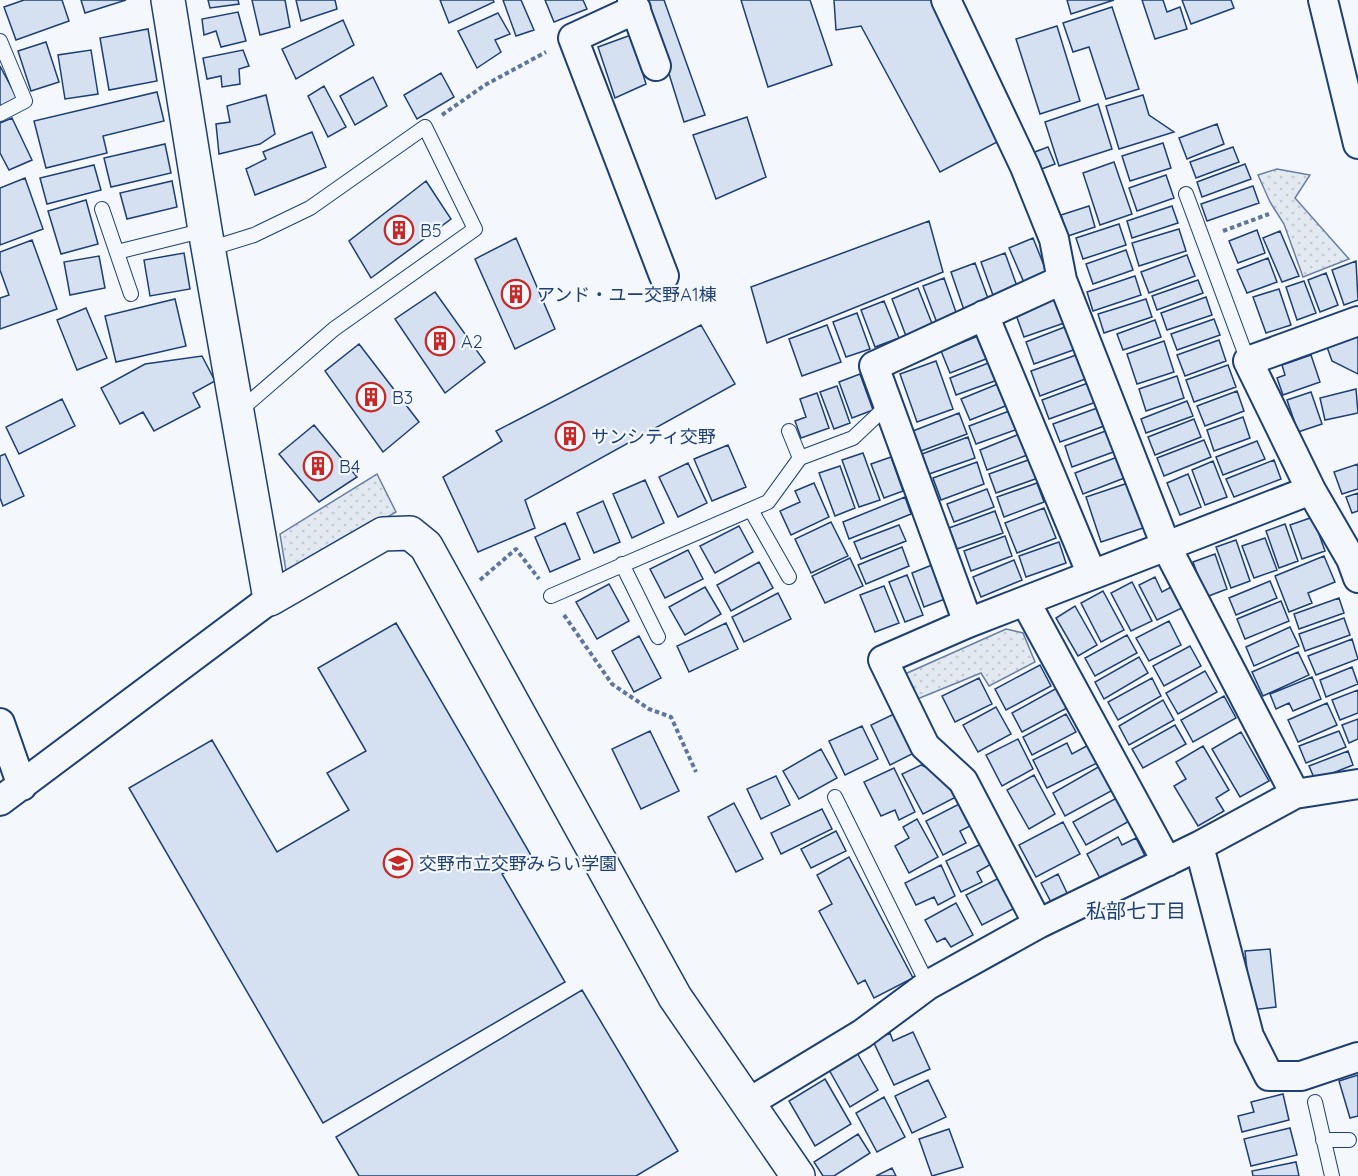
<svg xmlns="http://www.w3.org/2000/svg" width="1358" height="1176" font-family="Quicksand,'Noto Sans JP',sans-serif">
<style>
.grass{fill:url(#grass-dots);stroke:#687fa3;stroke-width:1.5}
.building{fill:#d5e0f0;stroke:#1d3f73;stroke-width:1.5}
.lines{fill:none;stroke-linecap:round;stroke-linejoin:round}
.lane-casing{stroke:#1d3f73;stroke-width:16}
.street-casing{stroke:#1d3f73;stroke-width:32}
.secondary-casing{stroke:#1d3f73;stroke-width:36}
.path{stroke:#5e769c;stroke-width:4;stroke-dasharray:4.5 3;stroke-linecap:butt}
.lane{stroke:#f4f7fb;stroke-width:14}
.street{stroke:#f4f7fb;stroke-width:28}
.secondary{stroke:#f4f7fb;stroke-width:33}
.labels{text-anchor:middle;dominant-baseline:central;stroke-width:4.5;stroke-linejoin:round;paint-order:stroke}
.poi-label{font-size:18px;fill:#1d3f73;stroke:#f4f7fb;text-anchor:start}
.neighbourhood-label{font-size:20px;fill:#1d3f73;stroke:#f4f7fb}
</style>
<defs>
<pattern id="grass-dots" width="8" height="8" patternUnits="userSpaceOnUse" patternTransform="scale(1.5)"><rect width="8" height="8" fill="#e3e9f0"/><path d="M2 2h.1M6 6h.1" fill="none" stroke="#c2c9d1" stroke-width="1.8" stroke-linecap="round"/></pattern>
</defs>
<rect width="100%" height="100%" fill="#f4f7fb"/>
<path class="grass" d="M1277,169L1310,175L1295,198L1349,259L1303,277L1284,224L1270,202L1258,175Z
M377,474L396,512L287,577L280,534Z
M1006,629L1023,633L1035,662L989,686L981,673L915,700L905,674Z"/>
<path class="building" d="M24,0H62L69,21L16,40L4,7Z
M81,0H126L85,13Z
M208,0H238L239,4L210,8Z
M252,0H285L290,27L260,35Z
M296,0H335L337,9L301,21Z
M440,0H493L494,2L449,23Z
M503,0H521L534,30L516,36Z
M545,0H583L587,9L554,22Z
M646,0H664L705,115L684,122Z
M741,0H810L832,65L768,87Z
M834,0H934L1001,140L940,172L861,26L836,30Z
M1067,0H1114L1071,14Z
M1142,0H1163L1167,12L1180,7L1187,29L1155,39Z
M1182,0H1231L1234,8L1191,24Z
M1112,7L1139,89L1106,99L1089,47L1073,52L1063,23Z
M238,12L246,41L221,47L216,31L204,35L202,19Z
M498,13L510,34L495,40L501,52L477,68L458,31Z
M343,20L354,45L296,79L282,49Z
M1057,26L1080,101L1040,114L1016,39Z
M148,29L157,81L109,90L100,38Z
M631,35L646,84L615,98L598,47Z
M46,42L59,82L31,91L18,51Z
M91,50L98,94L65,99L58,55Z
M243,50L249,66L239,69L240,84L222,87L221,76L207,79L203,58Z
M0,66L17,98L0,107Z
M441,73L454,97L417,119L404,95Z
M373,77L387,106L355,125L340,96Z
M324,86L346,127L328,137L308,96Z
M157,92L164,121L103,136L107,153L46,168L34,121Z
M266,95L275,134L260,144L219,154L216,124L230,122L227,106Z
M1143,95L1149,115L1174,132L1119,149L1106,106Z
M1098,104L1112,149L1059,166L1045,122Z
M747,117L766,177L716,199L693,135Z
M12,118L32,160L9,170L0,153V123Z
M1217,124L1224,144L1187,159L1179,138Z
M312,132L326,167L255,195L246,169L266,159L263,152Z
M1163,143L1171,168L1130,181L1122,156Z
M165,144L171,173L111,187L104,158Z
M1048,147L1055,164L1039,170L1032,153Z
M1233,147L1239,162L1196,178L1190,162Z
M1114,162L1132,214L1100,225L1083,173Z
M1245,164L1251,179L1202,197L1197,182Z
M94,165L101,190L47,204L40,178Z
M1166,175L1174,198L1137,211L1129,188Z
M25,178L43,229L0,245V188Z
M172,181L177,207L127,219L120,193Z
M426,181L451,219L371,278L349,241Z
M1253,186L1259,203L1207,221L1201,204Z
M86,200L98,244L61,254L48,211Z
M1089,206L1095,227L1068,236L1061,215Z
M1172,206L1178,223L1132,238L1127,221Z
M929,221L943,272L767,343L751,287Z
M1119,224L1126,245L1083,259L1076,238Z
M1179,229L1186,251L1139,266L1132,243Z
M1257,230L1265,253L1238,263L1229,241Z
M1280,231L1299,276L1282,282L1263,238Z
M516,238L555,329L515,349L475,259Z
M1033,238L1049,278L1026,287L1009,248Z
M32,240L57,309L0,329V298L9,295L0,270V252Z
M1126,250L1133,270L1093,284L1086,264Z
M184,253L190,289L150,296L144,260Z
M1005,253L1018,289L994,298L981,262Z
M1187,255L1195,276L1149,293L1141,272Z
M99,256L105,288L70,295L64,262Z
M1268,258L1277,282L1247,293L1237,270Z
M1356,261L1358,300L1344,305L1332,270Z
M975,263L989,301L964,310L951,272Z
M1326,273L1338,305L1320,312L1308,280Z
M1135,276L1141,295L1093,311L1087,292Z
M944,278L957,315L937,323L923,286Z
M1198,280L1203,293L1157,310L1152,296Z
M1304,281L1316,313L1297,320L1286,287Z
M918,288L933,326L906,336L892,299Z
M1279,289L1291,325L1266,333L1253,297Z
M435,292L485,362L445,393L395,319Z
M1058,297L1067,322L1024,337L1015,312Z
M1206,297L1212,315L1167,330L1161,313Z
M175,299L186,346L116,362L105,316Z
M1146,299L1152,317L1104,333L1098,314Z
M884,301L899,338L875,347L861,310Z
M86,308L107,358L77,370L57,320Z
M857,313L870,349L846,357L833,322Z
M1214,319L1220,335L1177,350L1171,334Z
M1155,320L1161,337L1123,350L1117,334Z
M701,325L735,384L525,500L535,528L478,552L443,477L502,441L496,431Z
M827,325L841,362L802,376L789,339Z
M1070,325L1079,348L1034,364L1026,342Z
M983,334L991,357L950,373L941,351Z
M1358,335V374L1332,361L1327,347Z
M1219,340L1226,361L1185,376L1177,355Z
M1164,341L1174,372L1137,384L1127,354Z
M359,344L419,422L383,452L325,371Z
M1079,354L1088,378L1040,396L1031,371Z
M1311,355L1320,382L1283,395L1277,378L1285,375L1282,365Z
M202,356L215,381L193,393L200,407L154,431L143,412L120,424L101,388L145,364Z
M996,360L1003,378L956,395L950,378Z
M936,361L953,409L917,422L900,374Z
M1228,365L1236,387L1194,402L1186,380Z
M860,374L873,410L852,418L839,382Z
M1177,376L1184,398L1146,411L1139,389Z
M1005,381L1013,403L970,420L961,399Z
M1088,383L1096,402L1049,419L1042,400Z
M837,386L850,423L834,429L820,392Z
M1356,389L1358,413L1325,420L1320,398Z
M1237,391L1244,411L1205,426L1197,406Z
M1311,392L1322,424L1298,432L1287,400Z
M817,393L829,428L801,438L795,421L806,417L800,399Z
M62,399L75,426L19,454L6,427Z
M1187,401L1193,416L1146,433L1141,419Z
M1100,407L1107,425L1060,442L1053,424Z
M1012,410L1018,429L976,444L969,426Z
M959,413L967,434L921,451L913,431Z
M1243,417L1250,438L1214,451L1207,430Z
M1194,419L1201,437L1155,455L1148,437Z
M314,425L357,477L319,502L279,454Z
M1111,429L1119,450L1072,467L1065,446Z
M1022,433L1030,454L987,470L980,450Z
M968,437L975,458L929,474L922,454Z
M1204,440L1211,457L1164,476L1157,458Z
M1257,441L1265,459L1223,475L1216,457Z
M728,445L746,487L712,501L694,459Z
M863,453L880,500L859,507L842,460Z
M5,454L24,496L3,506L0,498V456Z
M1120,456L1127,477L1083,494L1075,473Z
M891,457L903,491L884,498L871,464Z
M1031,459L1038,478L996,493L989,474Z
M1274,460L1281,479L1234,497L1226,479Z
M1213,461L1227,497L1205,505L1192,470Z
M977,462L984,484L941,500L933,478Z
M688,463L707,503L678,517L659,477Z
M1358,464V489L1342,494L1334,472Z
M840,466L855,508L835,516L819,473Z
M1188,474L1201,507L1180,515L1167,483Z
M645,480L664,523L632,538L613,494Z
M814,483L829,517L791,535L780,511L800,502L795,491Z
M1037,483L1044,502L1004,517L997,497Z
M1128,483L1143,528L1101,542L1086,497Z
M987,489L994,507L954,522L947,504Z
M1358,493V511L1352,513L1346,497Z
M905,497L911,514L849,539L843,522Z
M603,501L620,542L594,553L577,513Z
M1044,508L1056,538L1017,553L1005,523Z
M995,511L1003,533L957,549L949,528Z
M1313,517L1325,551L1302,559L1290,525Z
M831,522L848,556L811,573L795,539Z
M565,523L580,559L550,572L535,537Z
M1285,524L1298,561L1279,568L1266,531Z
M899,525L906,541L861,559L854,542Z
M739,526L753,552L715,573L700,546Z
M1005,536L1012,556L971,571L964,551Z
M1265,538L1277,570L1254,578L1242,546Z
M1236,540L1250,581L1231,588L1216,547Z
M1059,542L1066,563L1026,577L1019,556Z
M902,547L909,566L866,584L858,565Z
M688,550L703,579L665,598L650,569Z
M1215,554L1227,589L1206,597L1193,562Z
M1324,556L1335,582L1308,593L1312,603L1289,612L1275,576Z
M850,558L863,586L825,603L812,576Z
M1014,560L1022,580L981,597L973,577Z
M759,562L773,588L731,611L717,585Z
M932,565L945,599L924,607L912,573Z
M907,575L923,615L905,622L889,582Z
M1155,577L1162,592L1173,586L1184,607L1157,620L1139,585Z
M1270,581L1277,598L1236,615L1229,598Z
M1132,582L1152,621L1131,631L1111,593Z
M609,584L629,621L597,639L576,602Z
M884,586L899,623L875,632L860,595Z
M705,587L721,614L685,635L669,607Z
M1103,591L1124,630L1101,642L1081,603Z
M778,593L791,619L744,642L732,617Z
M1339,598L1344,613L1299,629L1294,614Z
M1281,601L1289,621L1245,639L1237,619Z
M1075,606L1097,645L1078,656L1056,618Z
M1344,618L1350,635L1305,651L1299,634Z
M1169,621L1181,645L1149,661L1136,638Z
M396,623L532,857L502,874L565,982L323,1123L129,788L212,740L277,852L349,810L327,773L366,751L318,668Z
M726,623L738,649L689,672L677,646Z
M1290,627L1299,646L1254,666L1246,647Z
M1127,635L1137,653L1095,676L1085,658Z
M639,636L661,678L634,692L612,651Z
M1352,639L1358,659L1316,675L1308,656Z
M1190,646L1201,666L1164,686L1153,666Z
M1298,652L1309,675L1263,696L1252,672Z
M1139,657L1148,673L1104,699L1095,682Z
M1040,665L1051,686L1006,710L995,689Z
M1352,667L1358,684L1326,697L1320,680Z
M1205,671L1217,692L1178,714L1166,693Z
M1312,677L1321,699L1293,711L1289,703L1276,709L1270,694Z
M979,678L992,704L955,722L942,696Z
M1152,678L1161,696L1118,720L1108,702Z
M1057,688L1067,708L1022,732L1012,713Z
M1358,690V713L1340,720L1332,700Z
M1224,696L1236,718L1193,742L1181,720Z
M1163,700L1174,720L1129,745L1119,726Z
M1327,703L1337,725L1298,742L1288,720Z
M996,707L1011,734L978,752L963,725Z
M896,713L914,753L890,765L871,725Z
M1066,714L1076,732L1032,755L1023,737Z
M1358,719V739L1349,743L1342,725Z
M1175,725L1186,744L1143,768L1132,749Z
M862,726L878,759L845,775L829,741Z
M650,731L679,791L641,809L612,749Z
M1339,731L1346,747L1306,763L1299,746Z
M1241,732L1269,781L1240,797L1212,749Z
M1018,739L1033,769L1002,786L986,755Z
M1067,743L1072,754L1092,743L1101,761L1047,788L1033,760Z
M1203,746L1229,790L1216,798L1224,811L1198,826L1174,786L1186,779L1176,762Z
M821,749L837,778L799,799L783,771Z
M1348,751L1353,765L1315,780L1309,766Z
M921,765L943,774L956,797L923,814L902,774Z
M1100,766L1113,790L1065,816L1053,793Z
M894,768L915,812L899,820L895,810L881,816L864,782Z
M1034,775L1055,814L1029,829L1007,790Z
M776,776L790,805L761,819L747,789Z
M1122,795L1135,818L1086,845L1073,822Z
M965,801L976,823L960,831L966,843L943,855L926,821Z
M734,803L763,859L736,872L708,817Z
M822,809L832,829L781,854L771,833Z
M917,819L938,857L909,873L895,846L909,838L903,827Z
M1063,822L1080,854L1036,877L1019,845Z
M836,831L846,851L811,868L801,849Z
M1118,837L1122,845L1136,838L1145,856L1101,880L1087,854Z
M983,843L993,863L977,872L982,882L961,892L946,861Z
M849,857L913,978L874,998L865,980L858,984L819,911L832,904L817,875Z
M941,865L955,896L938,905L934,897L916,905L905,883Z
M1058,874L1068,895L1052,904L1041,883Z
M999,878L1015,908L982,925L966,895Z
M956,903L973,935L951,947L945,938L937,942L925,920Z
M1270,949L1276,1007L1251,1010L1245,951Z
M582,990L678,1151L636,1176H359L336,1137Z
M913,1032L930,1069L894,1085L873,1041L890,1033L893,1041Z
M856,1051L878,1090L850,1107L828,1068Z
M1358,1075V1116L1350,1118L1339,1081Z
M825,1079L851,1124L815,1146L789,1101Z
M928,1080L946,1117L912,1133L895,1096Z
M1283,1094L1289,1120L1242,1132L1238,1116L1254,1112L1251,1102Z
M884,1097L905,1137L877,1152L856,1113Z
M1290,1128L1297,1155L1251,1166L1244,1139Z
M949,1129L963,1167L932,1176L919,1139Z
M858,1134L870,1153L834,1176H823L814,1162Z
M1296,1162L1299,1176H1253L1252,1171Z
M892,1168L896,1176H876Z"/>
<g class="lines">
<g class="lane-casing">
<path id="lane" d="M0,41L25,101L0,114
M1186,194L1248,361
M102,209L131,294
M209,249L254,235L310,208L425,127L475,229L334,329L238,412
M117,252L205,230
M789,431L800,458L853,438L888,405
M751,510L789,577
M622,564L658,637
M551,596L768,502L800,458
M835,797L928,985
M1315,1102L1332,1176
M1323,1140H1349"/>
</g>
<g class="street-casing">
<path id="street" d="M632,0L656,66
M946,0L1025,167L1054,239L1062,280L1166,546L1295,794L1358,784
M1323,0L1358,144
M636,9L573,38L664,276
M984,315L1092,575
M1358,321L1248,361L1311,490L1351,559L1358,578
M1025,601L1167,862
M968,623L874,366L1055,283
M0,723L22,786
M1295,794L1199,846L1249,1036L1269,1076H1301L1358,1057
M0,801L270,599
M1038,924L963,781L925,746L883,660L968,623L1311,490
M748,1103L862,1034L928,985L1038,924L1199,846"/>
</g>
<g class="secondary-casing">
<path id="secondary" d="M168,0L205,230L270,599L383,534L410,533L426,546L675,997L798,1176"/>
</g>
<path class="path" d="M442,115L485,85L546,52
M1223,231L1269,214
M480,580L516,549L539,579
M564,615L612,684L649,709L671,717L696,772"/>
<use href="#lane" class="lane"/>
<use href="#street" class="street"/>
<use href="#secondary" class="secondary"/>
</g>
<defs>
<g id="building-ring" transform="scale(1.5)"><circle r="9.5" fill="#f4f7fb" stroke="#c62828" stroke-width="1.5"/><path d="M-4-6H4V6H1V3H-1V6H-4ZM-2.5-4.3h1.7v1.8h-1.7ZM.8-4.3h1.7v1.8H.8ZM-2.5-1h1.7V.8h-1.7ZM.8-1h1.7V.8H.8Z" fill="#c62828"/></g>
<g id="school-ring" transform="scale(1.5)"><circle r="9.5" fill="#f4f7fb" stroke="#c62828" stroke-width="1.5"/><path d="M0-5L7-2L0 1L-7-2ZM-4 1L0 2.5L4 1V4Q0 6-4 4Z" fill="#c62828"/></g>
</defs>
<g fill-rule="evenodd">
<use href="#building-ring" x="399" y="230"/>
<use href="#building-ring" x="516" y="294"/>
<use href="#building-ring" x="440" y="341"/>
<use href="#building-ring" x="371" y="397"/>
<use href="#building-ring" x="570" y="436"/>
<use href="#building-ring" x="318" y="466"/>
<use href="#school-ring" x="398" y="863"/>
</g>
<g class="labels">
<g class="poi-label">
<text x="420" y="230">B5</text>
<text x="537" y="294">アンド・ユー交野A1棟</text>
<text x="461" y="341">A2</text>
<text x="392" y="397">B3</text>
<text x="591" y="436">サンシティ交野</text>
<text x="339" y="466">B4</text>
<text x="419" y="863">交野市立交野みらい学園</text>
</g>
<g class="neighbourhood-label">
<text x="1136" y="910">私部七丁目</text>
</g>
</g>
</svg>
